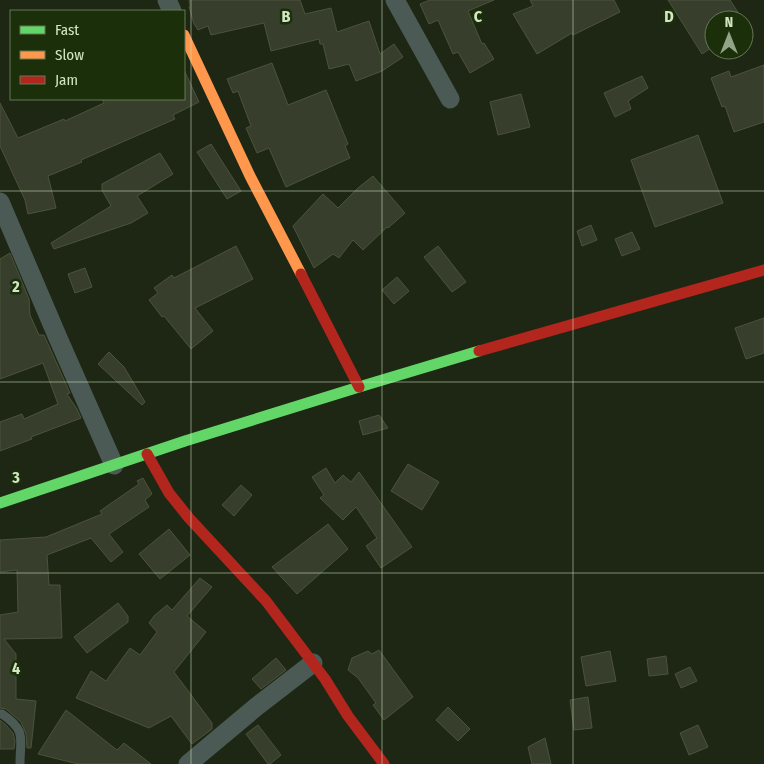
<svg xmlns="http://www.w3.org/2000/svg" width="764" height="764" font-family="'Fira Sans Condensed',sans-serif">
<style>
.building{fill:#373e2b;stroke:#4c533c}
.lines{fill:none;stroke-linecap:round;stroke-linejoin:round}
.lane{stroke:#4c5a56;stroke-width:9}
.street{stroke:#4c5a56;stroke-width:19}
.fast{stroke:#63d668;stroke-width:11}
.slow{stroke:#ff974d;stroke-width:11}
.jam{stroke:#b3261e;stroke-width:11}
.grid{fill:none;stroke:#d1e7c3;stroke-width:1;stroke-opacity:0.55}
.grid-label{font-size:16px;text-anchor:middle;font-weight:bold;fill:#d1e7c3;stroke:#1c2f0b;stroke-width:5;stroke-linejoin:round;paint-order:stroke}
</style>
<rect width="100%" height="100%" fill="#1d2713"/>
<path class="building" d="M189,0H300L305,14L331,8L337,32L369,21L380,54L394,44L403,57L382,71L356,81L349,64L329,69L323,44H320L319,39L271,51L264,23L211,35L208,26L198,30L194,24L189,7L190,6Z
M430,0H494L468,11L482,44L484,43L494,59L470,73L458,52L453,54L438,20L429,24L420,4Z
M530,0H614L620,12L573,35L572,33L537,54L513,14L533,6Z
M668,0H730L743,20H714V46L702,54Z
M272,63L288,105L326,90L348,144L345,146L350,158L286,187L269,148L257,153L246,128L251,126L238,91L233,93L227,79Z
M764,65V122L734,132L725,106L722,107L711,78L729,71L731,77Z
M184,70L199,102L173,115L175,119L81,160L82,162L48,176L56,208L28,214L25,200L0,146V103L18,138L64,119L65,121L104,103L102,99H184Z
M642,76L648,88L628,101L631,109L615,117L604,93Z
M521,94L530,127L498,135L490,102Z
M698,135L723,203L655,227L631,160Z
M211,144L241,191L227,199L197,152Z
M160,153L173,174L137,196L148,213L131,223L54,249L51,243L111,206L102,190V184Z
M373,176L405,213L388,228L387,227L363,250L353,240L339,258L333,254L314,268L293,226L323,194L338,208L358,188Z
M591,225L597,240L582,246L577,231Z
M632,232L640,249L622,256L615,239Z
M236,246L253,279L195,308L213,331L191,349L164,316L162,317L149,300L158,293L154,288L172,275L174,278Z
M438,246L466,282L452,292L424,257Z
M10,253L29,299L30,315L39,335H44L70,393L67,394L77,409L81,418L31,437L32,439L0,451V422L22,414L24,419L58,404L43,363L0,379V259Z
M85,268L92,287L75,293L68,274Z
M397,277L409,291L394,304L382,290Z
M764,318V353L746,359L735,328Z
M109,352L124,367L145,402L142,405L98,364Z
M379,415L388,428L363,435L359,421Z
M408,464L439,482L422,510L391,491Z
M326,468L335,483L343,475L351,482L359,472L412,547L381,568L366,546L377,538L356,507L343,520L320,498L324,495L312,477Z
M143,478L152,494L145,500L149,507L109,534L123,552L111,562L91,538L47,555L49,585H60L62,638L4,639L16,654V699L36,701L31,748H27L26,734L21,722L6,709L0,708V615L18,612L17,570L0,572V540L46,537L102,514L100,511L139,484L137,481Z
M241,485L252,495L234,516L222,505Z
M328,524L348,549L297,594L272,567Z
M169,529L190,555L160,579L139,554Z
M200,578L212,587L187,616L206,632L174,672L212,723V729L192,744L171,716L149,728L76,698L91,671L106,681L130,648L140,655L157,632L149,623L154,616L167,605L172,610Z
M118,603L128,616V622L87,653L74,637Z
M379,650L413,697L384,720L373,705L376,703L358,678L348,670L352,658L368,651L372,654Z
M610,651L616,681L586,686L581,657Z
M666,656L668,674L649,676L647,659Z
M276,658L286,670L261,689L252,679Z
M690,667L697,681L681,688L675,674Z
M588,697L592,728L574,730L570,700Z
M448,707L470,729L458,741L436,720Z
M66,710L117,750L124,743L151,764H78L38,754Z
M0,720L6,725L13,733L15,741L14,749H0Z
M258,725L281,755L270,764H268L246,734Z
M698,725L708,747L689,755L680,733Z
M545,738L551,764H532L528,747Z"/>
<g class="lines">
<path class="lane" d="M0,714H2C27,731 20,738 20,764"/>
<path class="street" d="M167,0L172,11
M395,0L450,99
M0,202L58,338L114,465
M188,764L256,707L313,663"/>
<path class="fast" d="M0,503L185,441L359,387L479,351"/>
<path class="slow" d="M184,35L250,176L301,274"/>
<path class="jam" d="M301,274L359,387
M479,351L764,270
M147,454L169,493L189,518L266,601L325,679L348,716L384,764"/>
</g>
<path class="grid" d="M191,0V764M382,0V764M573,0V764M0,191H764M0,382H764M0,573H764"/>
<g class="grid-label">
<text x="286" y="22">B</text>
<text x="478" y="22">C</text>
<text x="669" y="22">D</text>
<text x="16" y="292">2</text>
<text x="16" y="483">3</text>
<text x="16" y="674">4</text>
</g>
<rect x="10" y="10" width="175" height="90" fill="#1c2f0b" stroke="#647955"/>
<rect x="20" y="26" width="25" height="8" fill="#63d668" stroke="#647955"/>
<text x="55" y="35" font-size="15" fill="#d1e7c3">Fast</text>
<rect x="20" y="51" width="25" height="8" fill="#ff974d" stroke="#647955"/>
<text x="55" y="60" font-size="15" fill="#d1e7c3">Slow</text>
<rect x="20" y="76" width="25" height="8" fill="#b3261e" stroke="#647955"/>
<text x="55" y="85" font-size="15" fill="#d1e7c3">Jam</text>
<g transform="translate(729 35)"><circle r="24" fill="#1c2f0b" stroke="#647955"/>
<path d="M0-4L9 19L0 12L-9 19Z" fill="#92a485"/>
<text y="-8" font-size="14" font-weight="bold" text-anchor="middle" fill="#d1e7c3">N</text>
</g>
</svg>
